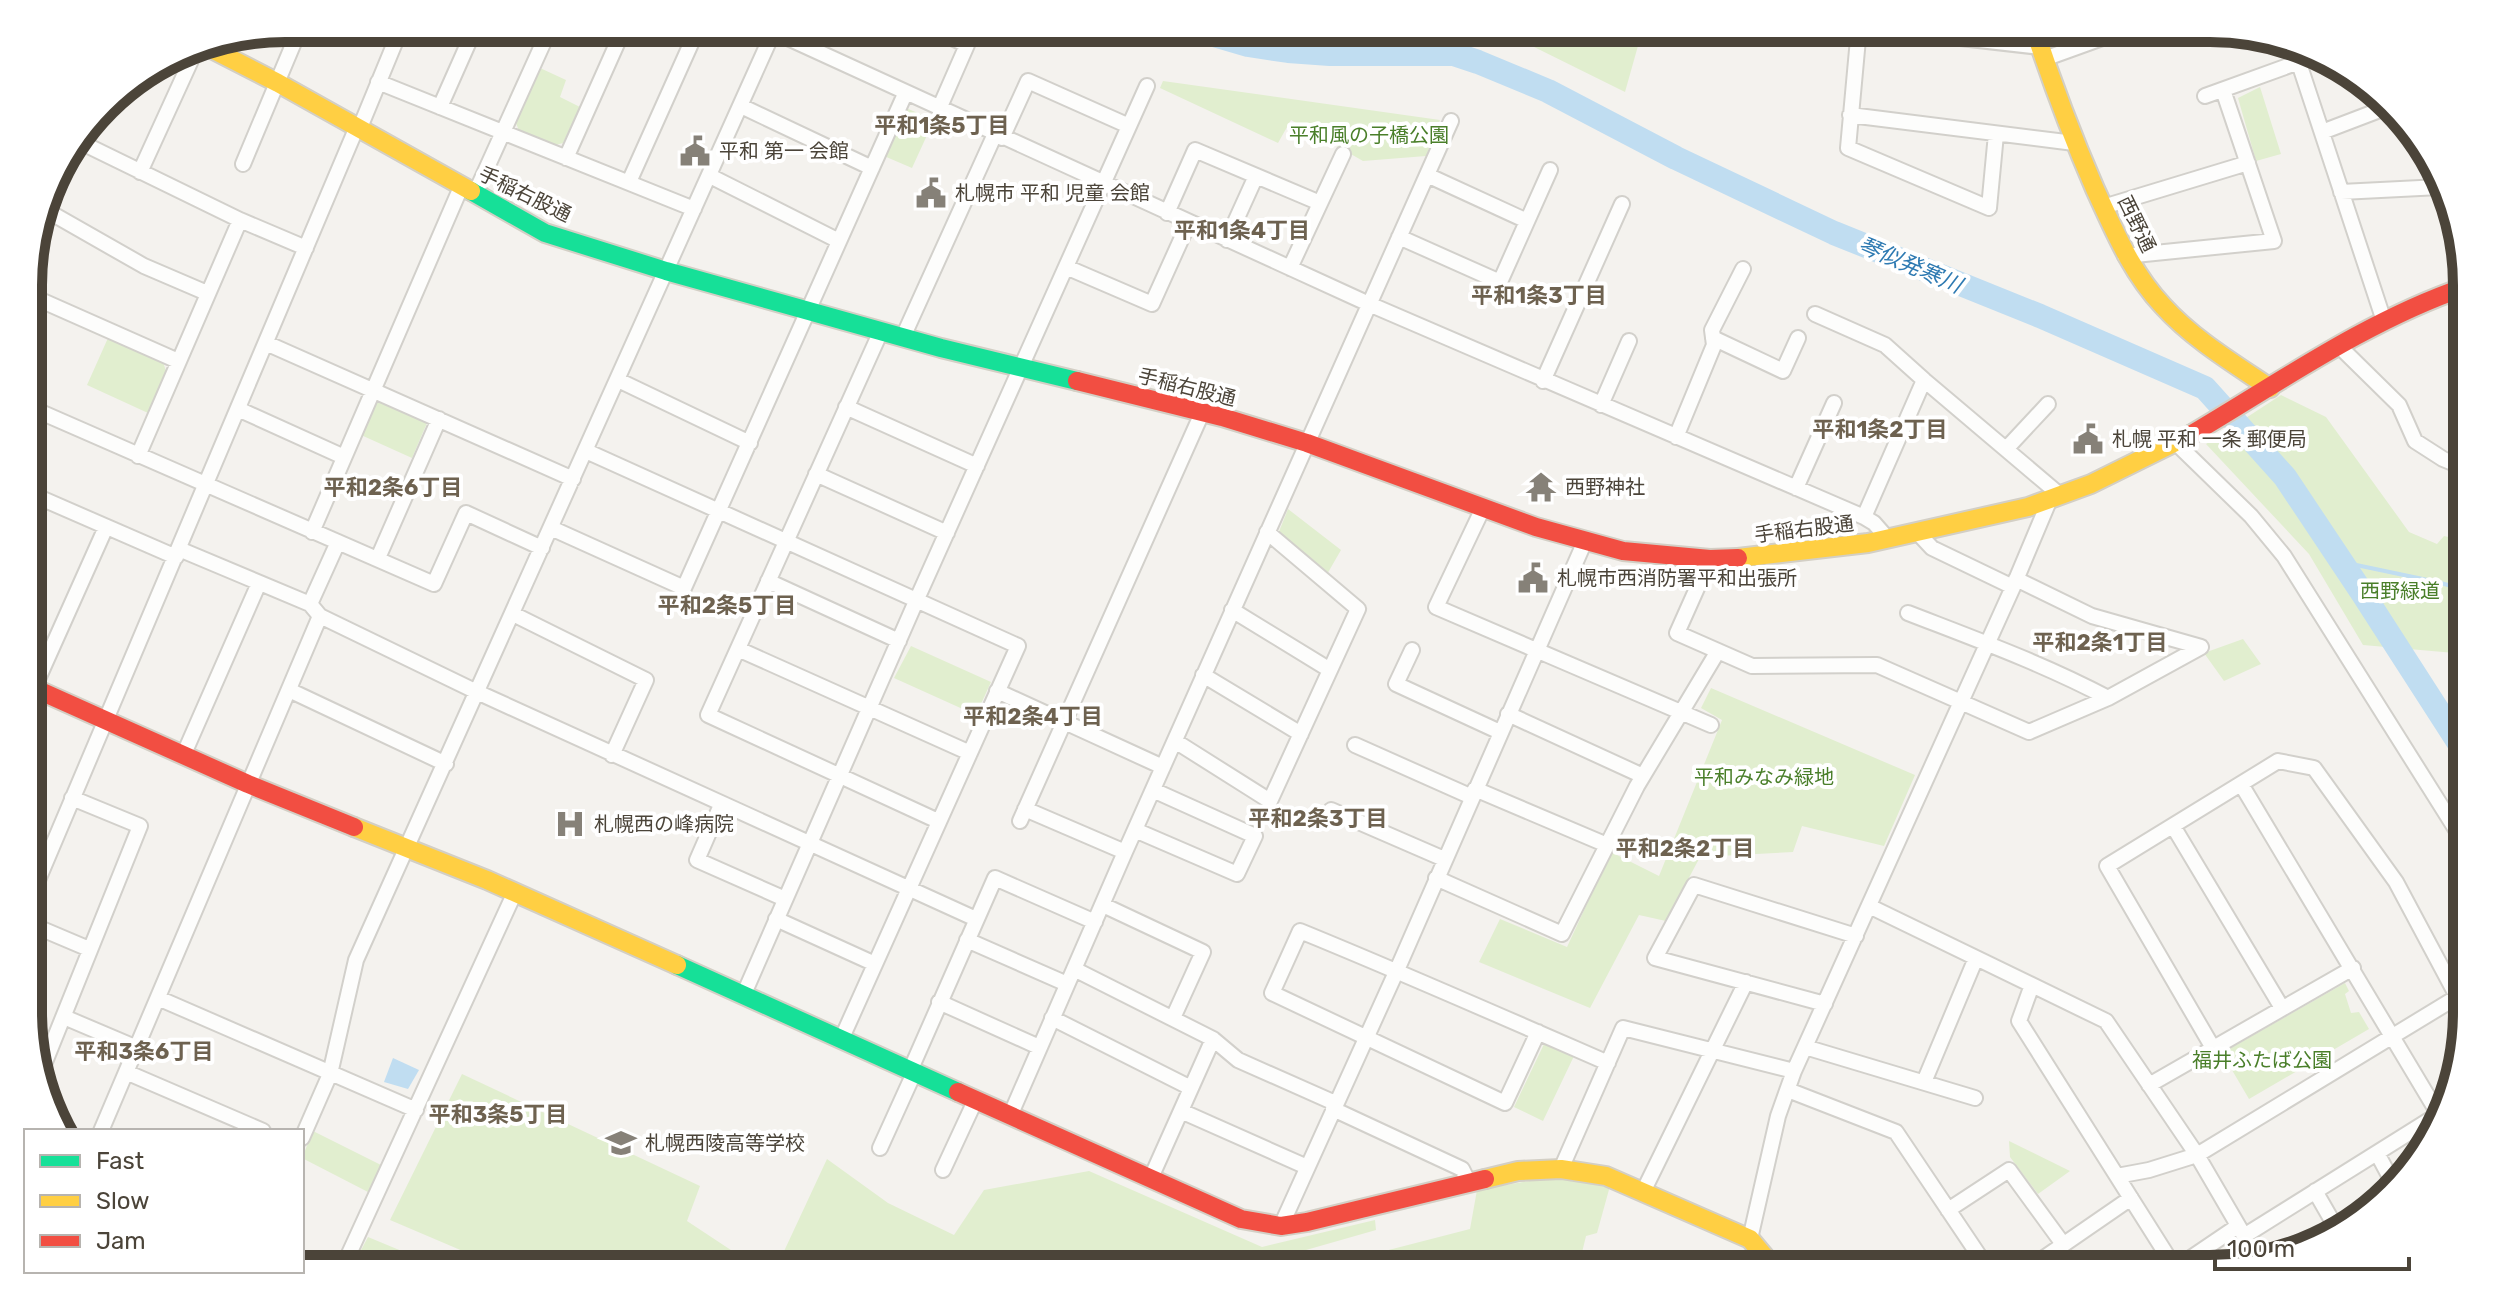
<svg xmlns="http://www.w3.org/2000/svg" width="2495" height="1297" font-family="Rubik,'Noto Sans JP',sans-serif">
<style>
.green{fill:#e1eecf}
.water{fill:#c0ddf1}
.lines{fill:none;stroke-linecap:round;stroke-linejoin:round}
.stream{stroke:#c0ddf1;stroke-width:4}
.river{stroke:#c0ddf1;stroke-width:24}
.street-casing{stroke:#d2d0cb;stroke-width:18}
.fast-casing{stroke:#d3cfc5;stroke-width:22}
.slow-casing{stroke:#d3cfc5;stroke-width:22}
.jam-casing{stroke:#d3cfc5;stroke-width:22}
.street{stroke:#fdfdfc;stroke-width:14}
.fast{stroke:#16e098;stroke-width:18}
.slow{stroke:#ffcf43;stroke-width:18}
.jam{stroke:#f24e42;stroke-width:18}
.labels{text-anchor:middle;dominant-baseline:central;stroke-width:8;stroke-linejoin:round;paint-order:stroke}
.park-label{font-size:20px;fill:#4a7f2a;stroke:#fff}
.poi-label{font-size:20px;fill:#4b4439;stroke:#fff;text-anchor:start}
.street-label{font-size:20px;fill:#4b4439;stroke:#fff}
.neighbourhood-label{font-size:22px;font-weight:bold;fill:#6e6250;stroke:#fff}
.water-label{font-size:22px;font-style:italic;fill:#2e7ab2;stroke:#fff}
.rim{fill:none;stroke:#4b4439;stroke-width:10}
</style>
<rect width="100%" height="100%" fill="#f4f2ee"/>
<path class="green" d="M1485,28H1643L1625,92L1502,31Z
M540,68L566,80L560,97L580,107L563,143L556,145L519,131L516,123Z
M1163,81L1440,120L1426,156L1363,161L1291,120L1278,143L1160,88Z
M2260,87L2281,154L2256,161L2238,98Z
M906,108L934,120L912,168L884,156Z
M108,338L163,362L166,371L148,413L87,385Z
M2281,395L2326,417L2409,532L2437,544L2444,536L2466,541V654L2363,645L2309,554L2206,444Z
M375,400L427,423L412,458L361,435Z
M1288,509L1341,550L1326,576L1278,534Z
M2243,639L2261,664L2224,681L2204,653Z
M911,646L991,682L976,715L894,678Z
M1711,688L1915,775L1884,846L1802,826L1793,852L1700,857L1666,921L1639,915L1590,1008L1479,962L1500,919L1567,947L1611,852L1659,876L1722,720L1701,708Z
M2345,983L2349,991L2345,994L2351,1013L2359,1012L2369,1029L2249,1099L2222,1053Z
M1545,1042L1574,1056L1543,1121L1514,1107Z
M462,1074L700,1186L687,1221L743,1258L767,1269H505L390,1220Z
M313,1131L381,1165L368,1192L302,1158Z
M2009,1141L2070,1171L2038,1194L2010,1157Z
M827,1159L888,1203L954,1235L984,1190L1089,1171L1262,1247L1375,1220L1376,1230L1299,1252L1281,1269H884C857,1247 811,1259 779,1262Z
M1579,1178L1610,1186L1597,1233L1586,1236L1578,1269H1315L1470,1229L1477,1190L1541,1179Z
M368,1237L445,1269H351Z"/>
<path class="water" d="M393,1058L419,1070L408,1089L384,1082Z"/>
<g class="lines">
<path class="stream" d="M2342,562L2437,582L2466,590"/>
<path class="river" d="M1190,28L1248,45L1288,51L1330,54H1454L1478,62L1548,91L1676,158L1834,233L2040,316L2205,388L2285,477L2363,594L2466,754"/>
<g class="street-casing">
<path id="street" d="M766,28L1369,304L1864,517L1874,523L1888,539
M931,28L967,45L939,109
M1859,28L1848,148L1989,208L1996,134
M1873,28L2040,47
M2294,48L2384,321
M2044,59L2130,28
M378,82L694,209
M2205,96L2321,54
M741,106L872,168
M440,107L475,28
M1850,115L2074,143
M359,130L401,28
M2322,132L2385,108
M1002,138L1028,81L1129,126
M78,141L240,220L306,248
M566,158L624,28
M243,164L300,28
M140,172L198,45
M1427,175L1527,221
M710,176L839,241
M629,182L698,28
M2341,192L2440,187
M475,194L550,28
M2103,207L2248,163
M44,209L144,266L207,293
M1167,213L1195,150L1320,203
M1399,237L1500,282L1550,170
M1227,240L1256,176
M2125,256L2274,241L2223,90
M1066,267L1152,304L1189,222
M1290,268L1343,154
M29,295L178,361
M1815,314L1885,345L1924,380L2060,495
M881,331L708,715L938,821
M903,337L995,134
M1713,338L1783,371L1798,338
M266,343L573,479
M2340,347L2399,405L2415,441L2443,459L2465,468
M618,380L750,443
M1543,381L1622,204
M1601,405L1629,341
M29,407L434,584L466,513L542,548
M846,407L977,466
M238,409L344,457
M1676,437L1714,345L1712,330L1743,269
M2176,443L2251,516L2284,556L2467,847
M2007,448L2048,404
M586,451L1018,646L841,1040
M138,456L240,220
M816,474L947,533
M1796,488L1834,403
M29,493L176,557
M1483,508L1436,607L1711,725
M1864,517L1924,380
M29,525L41,498
M551,528L684,588L905,94
M312,532L461,187
M1917,532L1932,548L2013,587
M179,549L310,604L320,616L477,692L976,919
M378,558L439,419
M1710,559L1677,633L1752,666L1877,665L2029,732L2108,698L2201,647L2092,616L2016,579
M768,581L899,641
M310,604L338,542
M1232,610L1330,670
M1908,613C1975,639 2044,664 2108,698
M513,614L646,680L612,755
M738,649L970,753
M1412,650L1396,684L1500,732
M1203,675L1301,734
M34,688L106,527
M289,690L446,764
M997,691L1163,767
M1508,714L1643,776
M1175,741L1270,801L1358,609L1267,532
M1355,745L1472,797
M183,756L259,583
M2241,784L2442,1120
M1475,789L1607,845
M721,805L697,860L785,899
M1025,809L1125,852
M1331,810L1444,859
M1020,821L1202,413
M2173,826L2282,1008
M1135,830L1237,874L1255,836L1153,790
M1436,878L1562,934L1637,786L1718,651
M30,899L356,129
M1103,905L1203,952L1173,1018
M1869,906L2106,1021L2197,1155L2257,1258
M776,919L875,964
M30,924L89,949
M967,940L1067,984
M1074,969L1213,1039L1238,1060L1335,1103
M2032,985L2019,1021L2175,1268
M743,996L917,599L1147,86
M158,998L416,1110
M939,1002L1039,1047
M1825,1004L1655,958L1694,885L1856,936
M64,1017L137,1048
M1052,1018L1191,1088
M1538,1032L1505,1103L1272,993L1300,931C1403,973 1505,1018 1608,1063
M1805,1047L1975,1098
M2213,1048L2107,866L2278,761L2314,768L2396,882L2467,1015
M910,1071L995,878L1095,922
M41,1072L140,826L72,798
M126,1072L263,1131
M1924,1082L1976,958
M2149,1085L2353,968
M1788,1090L1896,1132L1988,1269
M1333,1109L1462,1169L1469,1183
M1181,1111L1307,1167
M1010,1116L1125,852L1451,121
M101,1131L320,616
M302,1138L330,1074L356,960L775,28
M880,1148L914,1073
M2377,1153L2392,1181
M1561,1169L1623,1028L1794,1071
M943,1170L975,1101
M2117,1176L2149,1170L2197,1155L2457,997
M1150,1180L1213,1039
M2315,1191L2338,1231
M1643,1192L1746,982
M1948,1210L2009,1170L2063,1244
M1281,1226L1397,970L1585,541
M2244,1236L2439,1114
M1750,1239L1778,1116L1794,1071L2013,587L2050,499
M348,1256L515,892
M2176,1268L2238,1226
M2028,1269L2131,1198"/>
</g>
<g class="fast-casing">
<path id="fast" d="M471,191L545,233L666,271L941,348L1077,381
M677,965L958,1092"/>
</g>
<g class="slow-casing">
<path id="slow" d="M2034,28C2052,83 2072,136 2095,189C2114,230 2131,272 2163,306C2193,339 2233,363 2270,388
M202,44L278,83L471,191
M1738,558L1868,543L2028,507L2091,484L2192,434
M354,827L487,880L677,965
M1485,1179L1518,1171L1561,1169L1606,1176L1750,1239L1775,1269"/>
</g>
<g class="jam-casing">
<path id="jam" d="M1077,381L1222,417L1307,443L1536,527L1623,551L1710,559L1738,558
M2192,434C2280,382 2368,320 2465,287
M29,686L248,784L354,827
M958,1092L1241,1219L1281,1226L1307,1222L1485,1179"/>
</g>
<use href="#street" class="street"/>
<use href="#fast" class="fast"/>
<use href="#slow" class="slow"/>
<use href="#jam" class="jam"/>
</g>
<defs>
<g id="civic-bare" transform="scale(2.4)"><path d="M-.6-6.5H3V-4.5H.6V-3L4-1V1h2V6H-6V1h2V-1L-.6-3ZM-1.2 2.5V6h2.4V2.5Z" fill="#868178" stroke="#fff" stroke-width="2.5" paint-order="stroke"/></g>
<g id="temple-bare" transform="scale(2.4)"><path d="M0-6L5-2H3V0L6.5 2.5H4V6H1.5V3h-3V6H-4V2.5H-6.5L-3 0V-2H-5Z" fill="#868178" stroke="#fff" stroke-width="2.5" paint-order="stroke"/></g>
<g id="hospital-bare" transform="scale(2.4)"><path d="M-5-5h3v3.5h4V-5h3V5h-3V1.5h-4V5h-3Z" fill="#868178" stroke="#fff" stroke-width="2.5" paint-order="stroke"/></g>
<g id="school-bare" transform="scale(2.4)"><path d="M0-5L7-2L0 1L-7-2ZM-4 1L0 2.5L4 1V4Q0 6-4 4Z" fill="#868178" stroke="#fff" stroke-width="2.5" paint-order="stroke"/></g>
</defs>
<g fill-rule="evenodd">
<use href="#civic-bare" x="695" y="151"/>
<use href="#civic-bare" x="931" y="193"/>
<use href="#civic-bare" x="2088" y="439"/>
<use href="#temple-bare" x="1541" y="487"/>
<use href="#civic-bare" x="1533" y="578"/>
<use href="#hospital-bare" x="570" y="824"/>
<use href="#school-bare" x="621" y="1143"/>
</g>
<g class="labels">
<g class="park-label">
<text x="1369" y="135">平和風の子橋公園</text>
<text x="2400" y="591">西野緑道</text>
<text x="1764" y="777">平和みなみ緑地</text>
<text x="2262" y="1060">福井ふたば公園</text>
</g>
<g class="poi-label">
<text x="719" y="151">平和 第一 会館</text>
<text x="955" y="193">札幌市 平和 児童 会館</text>
<text x="2112" y="439">札幌 平和 一条 郵便局</text>
<text x="1565" y="487">西野神社</text>
<text x="1557" y="578">札幌市西消防署平和出張所</text>
<text x="594" y="824">札幌西の峰病院</text>
<text x="645" y="1143">札幌西陵高等学校</text>
</g>
<g class="street-label">
<text transform="translate(525 194) rotate(26)">手稲右股通</text>
<text transform="translate(2137 224) rotate(64)">西野通</text>
<text transform="translate(1187 387) rotate(14)">手稲右股通</text>
<text transform="translate(1804 529) rotate(-7)">手稲右股通</text>
</g>
<g class="neighbourhood-label">
<text x="942" y="125">平和1条5丁目</text>
<text x="1242" y="230">平和1条4丁目</text>
<text x="1539" y="295">平和1条3丁目</text>
<text x="1880" y="429">平和1条2丁目</text>
<text x="393" y="487">平和2条6丁目</text>
<text x="727" y="605">平和2条5丁目</text>
<text x="2100" y="642">平和2条1丁目</text>
<text x="1033" y="716">平和2条4丁目</text>
<text x="1318" y="818">平和2条3丁目</text>
<text x="1685" y="848">平和2条2丁目</text>
<text x="144" y="1051">平和3条6丁目</text>
<text x="498" y="1114">平和3条5丁目</text>
</g>
<g class="water-label">
<text transform="translate(1910 265) rotate(23)">琴似発寒川</text>
</g>
</g>
<path d="M0 0H2495V1297H0ZM285 42H2210A243 243 0 0 1 2453 285V1012A243 243 0 0 1 2210 1255H285A243 243 0 0 1 42 1012V285A243 243 0 0 1 285 42Z" fill="#fff" fill-rule="evenodd"/>
<path class="rim" d="M285 42H2210A243 243 0 0 1 2453 285V1012A243 243 0 0 1 2210 1255H285A243 243 0 0 1 42 1012V285A243 243 0 0 1 285 42Z"/>
<rect x="24" y="1129" width="280" height="144" fill="#ffffff" stroke="#b7b4b0" stroke-width="2"/>
<rect x="40" y="1155" width="40" height="12" fill="#16e098" stroke="#b7b4b0" stroke-width="2"/>
<text x="96" y="1169" font-size="24" fill="#4b4439">Fast</text>
<rect x="40" y="1195" width="40" height="12" fill="#ffcf43" stroke="#b7b4b0" stroke-width="2"/>
<text x="96" y="1209" font-size="24" fill="#4b4439">Slow</text>
<rect x="40" y="1235" width="40" height="12" fill="#f24e42" stroke="#b7b4b0" stroke-width="2"/>
<text x="96" y="1249" font-size="24" fill="#4b4439">Jam</text>
<path d="M2215 1257v12h194v-12" fill="none" stroke="#4b4439" stroke-width="4"/>
<text x="2227" y="1257" font-size="24" fill="#4b4439" stroke="#ffffff" stroke-width="6" paint-order="stroke">100 m</text>
</svg>
